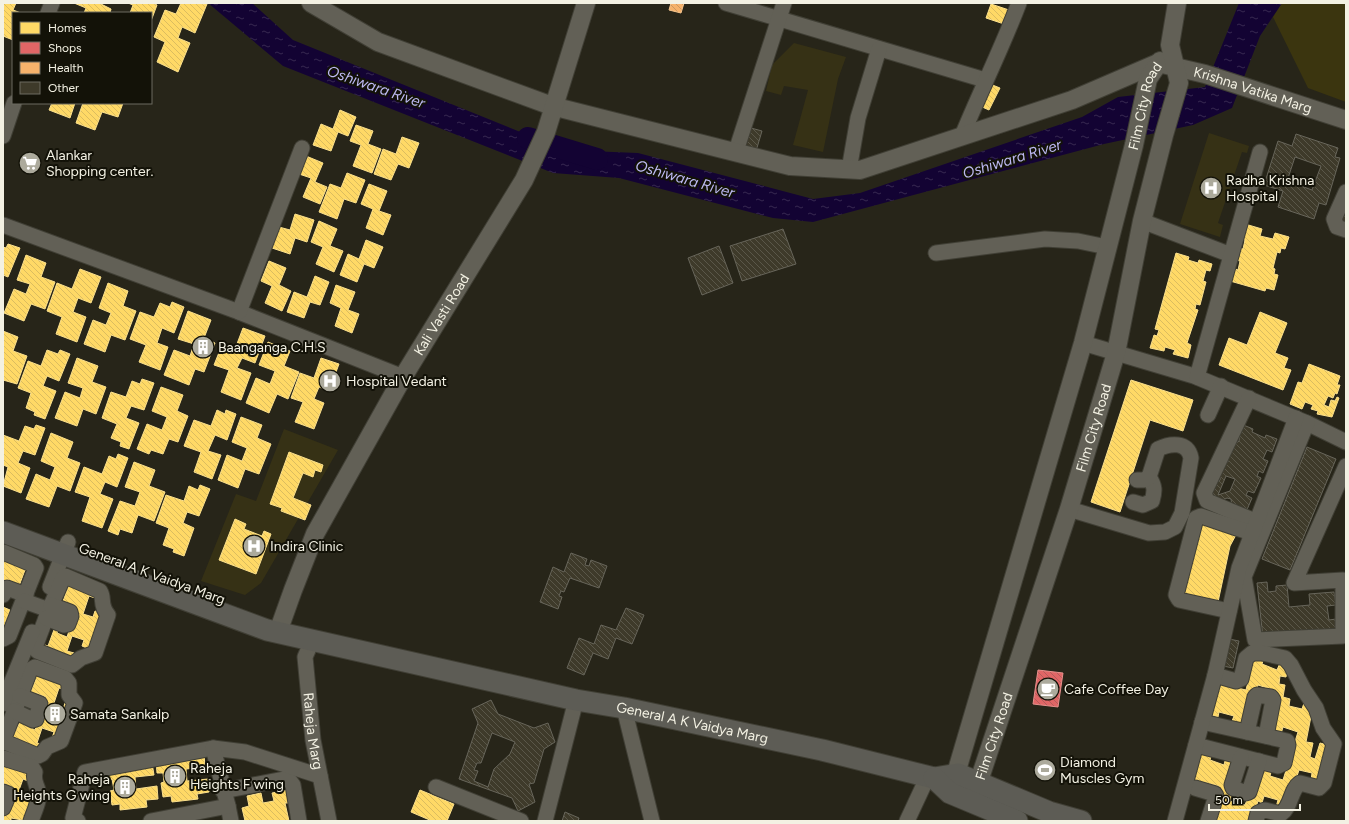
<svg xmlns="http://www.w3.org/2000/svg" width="1349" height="824" font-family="Figtree,sans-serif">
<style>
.built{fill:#363115}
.pitch{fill:#3b350f}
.water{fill:url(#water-ripples)}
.homes{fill:url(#homes-back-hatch);stroke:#fbe08c}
.shops{fill:url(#shops-back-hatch);stroke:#e6908c}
.health{fill:url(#health-back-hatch);stroke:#f5c58f}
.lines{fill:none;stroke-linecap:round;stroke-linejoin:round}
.river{stroke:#130333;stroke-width:22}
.building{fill:url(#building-back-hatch);stroke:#67655a;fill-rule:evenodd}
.minor-casing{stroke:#403f35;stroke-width:17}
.tertiary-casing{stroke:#403f35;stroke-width:20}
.secondary-casing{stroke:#403f35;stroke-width:23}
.minor{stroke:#626056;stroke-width:15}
.tertiary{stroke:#626056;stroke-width:18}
.secondary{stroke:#5d5c55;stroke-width:21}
.labels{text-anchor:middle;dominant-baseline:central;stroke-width:4;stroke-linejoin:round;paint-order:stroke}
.street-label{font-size:14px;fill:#f3f1e3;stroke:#131208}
.poi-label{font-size:14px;fill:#f3f1e3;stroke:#131208;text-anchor:start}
.water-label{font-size:15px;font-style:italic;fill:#bdb9f2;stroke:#131208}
</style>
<defs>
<pattern id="water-ripples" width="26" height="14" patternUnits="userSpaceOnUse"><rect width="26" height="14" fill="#130333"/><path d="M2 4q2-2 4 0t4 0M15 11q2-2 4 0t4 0" fill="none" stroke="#362850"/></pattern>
<pattern id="homes-back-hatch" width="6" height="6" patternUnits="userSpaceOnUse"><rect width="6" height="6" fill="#ffd966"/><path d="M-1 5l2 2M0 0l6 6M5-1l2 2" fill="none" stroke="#dbbc5f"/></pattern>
<pattern id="shops-back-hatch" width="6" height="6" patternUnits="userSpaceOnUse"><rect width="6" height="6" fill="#e06666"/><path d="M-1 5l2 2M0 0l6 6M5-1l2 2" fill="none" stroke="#b35d5c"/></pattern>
<pattern id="health-back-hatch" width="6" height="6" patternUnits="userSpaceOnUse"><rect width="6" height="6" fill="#f6b26b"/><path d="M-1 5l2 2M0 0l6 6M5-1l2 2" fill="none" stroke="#cb9861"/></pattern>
<pattern id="building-back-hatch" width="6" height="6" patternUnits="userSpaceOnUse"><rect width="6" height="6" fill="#3e3a2a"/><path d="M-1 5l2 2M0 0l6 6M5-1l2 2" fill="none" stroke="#5a5749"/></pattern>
</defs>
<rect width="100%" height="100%" fill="#272519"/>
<path class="built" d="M794,43L846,57L838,79L823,152L793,145L808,90L784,86L781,95L766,91L772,65Z
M1209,133L1249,146L1247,153L1242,152L1218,223L1223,225L1220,237L1180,224Z
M284,429L338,450L261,583L245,595L201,581L236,494L256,501Z"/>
<path class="pitch" d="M1282,3H1346V102L1308,88L1273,17Z"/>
<path class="water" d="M208,3H252L293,40L565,150L638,153L813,199L860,193L1082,117L1118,97L1205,87L1239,3H1282L1260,36L1232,108L1193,125L1104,144L813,222L773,218L619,178L553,173L283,66Z"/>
<path class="homes" d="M3,3H16L13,10L21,13H13V40L3,36Z
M74,3H99L111,9L110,13H84L86,8Z
M128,3H153L157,5L151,21V13H130L133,5Z
M181,3L207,4L195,33L182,27L178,38L190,43L178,72L157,62L165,42L154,37L165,10L176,14Z
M991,4L1012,11L1007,25L986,18Z
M990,84L1000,88L989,110L980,106Z
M52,103H75L70,118L49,110Z
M83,103H123L118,117L102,112L95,130L76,123Z
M340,110L356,117L348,136L338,132L331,151L313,145L321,124L333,129Z
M356,125L373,131L368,144L381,149L372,173L353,166L361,145L350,141Z
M402,137L419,143L409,168L398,164L391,180L374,174L383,149L396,154Z
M306,156L323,163L315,182L327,187L320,204L303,197L311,178L299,174Z
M347,173L365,180L356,203L344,199L337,219L319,212L330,184L341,188Z
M369,184L387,191L379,211L391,215L383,235L366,228L373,209L361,204Z
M295,214L314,220L307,242L295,238L290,254L272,248L279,227L290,230Z
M319,221L337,229L330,246L343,251L334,272L316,264L323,247L311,242Z
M1245,224L1262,229L1260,236L1273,239L1275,233L1289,237L1285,249L1281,248L1280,253L1277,252L1273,268L1275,269L1274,274L1278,275L1274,290L1266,288L1265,291L1230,281L1233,268L1238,270L1240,261L1236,260L1239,248L1243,249L1245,240L1241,239Z
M366,240L383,247L374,268L364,264L357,282L340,275L348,254L359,259Z
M8,244L20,248L8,277L3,275V247L6,248Z
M1176,253L1189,257L1188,260L1198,263L1199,260L1212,264L1210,271L1206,270L1203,281L1206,282L1200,305L1196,304L1195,309L1198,310L1187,343L1191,345L1188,358L1173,354L1175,350L1165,347L1164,351L1150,348L1154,335L1157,336L1159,330L1155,329Z
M26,255L46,263L41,277L55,282L45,309L31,304L24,321L4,313L14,289L26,294L30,284L17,280Z
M269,261L286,268L279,285L291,291L282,311L265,303L272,286L261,281Z
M80,269L101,277L91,303L78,298L73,312L86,317L77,342L56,334L62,317L47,311L57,283L72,289Z
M315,276L329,282L320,305L310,302L304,318L287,312L294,292L307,297Z
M108,283L128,291L123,306L136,311L125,340L111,335L105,352L84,344L93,320L106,325L111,313L99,308Z
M336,285L355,292L348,310L359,314L352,333L335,326L341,308L330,303Z
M172,302L184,307L174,333L162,328L157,343L168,347L160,370L139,362L146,345L130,339L140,312L154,317L160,303L170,307Z
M188,311L211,320L204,338L215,343L204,372L195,369L189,385L164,375L174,350L190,356L194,344L178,339Z
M1260,312L1287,323L1275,353L1288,358L1284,368L1291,370L1283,390L1219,365L1229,338L1247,345Z
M243,328L265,336L255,363L242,358L237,368L251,373L241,400L221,392L229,370L214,365L222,345L235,349Z
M3,331L18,337L13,351L27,356L17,384L3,380Z
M268,342L290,351L284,366L299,372L288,399L277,394L269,413L246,403L256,378L270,384L275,371L259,365Z
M47,350L58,354L60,350L70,354L59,381L47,376L43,386L56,391L45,419L34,415L35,412L26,408L31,393L18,388L28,361L41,366Z
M77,358L98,366L92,382L106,387L96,414L83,409L77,426L55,418L65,392L80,398L83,388L68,383Z
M321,358L339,364L329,391L319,387L314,399L324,403L314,429L295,422L303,402L291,398L300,373L314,378Z
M1309,364L1340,376L1337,385H1340L1337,394L1335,393L1333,398L1328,396L1324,405L1329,407L1331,400L1335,401L1337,397L1339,398L1332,417L1317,414L1318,411L1311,409L1313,405L1305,402L1302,409L1290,404L1298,382L1302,383Z
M142,379L154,383L144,410L131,406L126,418L139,423L129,449L120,446L121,442L111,438L117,424L102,418L111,392L126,397L132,381L140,384Z
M1131,380L1193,400L1183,431L1150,420L1120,512L1091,502Z
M161,387L183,395L177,411L188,416L178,442L169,439L163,454L151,450L149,454L137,449L147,424L162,430L167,417L152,411Z
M217,410L225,414L226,410L236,414L227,440L215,435L208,451L221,455L212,479L194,472L201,452L184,446L194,420L211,426Z
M241,417L262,425L257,438L271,444L259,474L245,469L238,488L218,480L227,455L242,461L247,448L232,442Z
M36,425L45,428L35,455L23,451L18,463L30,468L21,493L3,486L8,467L3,465V435L19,441L25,426L34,429Z
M51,433L73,442L67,458L80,463L70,491L57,486L49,507L26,499L36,474L50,480L55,467L41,461Z
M289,452L323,465L321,472L315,470L313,477L303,473L293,498L311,505L305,520L281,511L282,508L270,504Z
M118,454L128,458L117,487L105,482L100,494L113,499L102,528L82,521L90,497L75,492L84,467L102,474L109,456L116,459Z
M134,462L155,470L149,486L165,492L154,521L138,515L132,533L120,529L118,535L108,531L120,501L135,506L140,492L125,487Z
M200,485L210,489L199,516L187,512L183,523L194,528L184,556L173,552L174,549L163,545L169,528L156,523L166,495L184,501L189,486L198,490Z
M235,519L246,524L244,529L262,536L264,531L271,534L256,574L219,560Z
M1199,522L1237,533L1230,546L1218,602L1182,593Z
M3,555L31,572L25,570L18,589L3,583Z
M64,580L98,590L95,598L89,596L83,614L93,617L95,611L102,613L89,649L82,646L84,640L72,636L67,651L74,653L71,660L39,643L48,646L55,627L59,629L57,633L67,637L76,610L62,604L68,587L62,585Z
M3,607L10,610L5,625L11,627L3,632Z
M1254,657L1264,658L1262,664L1277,670L1280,663L1288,666L1286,677L1280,676L1279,684L1285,685L1283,697L1290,699L1289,706L1302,709L1304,703L1313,706L1306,742L1313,743L1310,757L1315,759L1320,743L1332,746L1322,783L1311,780L1312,773L1299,770L1286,810L1276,807L1278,800L1264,796L1262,803L1258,801L1252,821H1213L1219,786L1203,782L1202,786L1192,783L1202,749L1212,752L1210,760L1224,765L1226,757L1237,760L1230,801L1245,805L1261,765L1272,768L1270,776L1283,780L1298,732L1283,727L1281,734L1270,730L1274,690L1258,685L1246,724L1232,721L1234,716L1219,712L1218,717L1208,714L1216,679L1225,685L1246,690Z
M34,671L68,683L65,690L59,688L53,706L63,709L65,703L72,706L59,741L52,738L54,732L42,728L37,743L44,745L40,753L7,740L9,733L14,734L22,718L26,720L25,725L35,730L46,697L36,693L34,698L29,696L36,679L31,677Z
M204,754L205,767L186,769L187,781L208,779L209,792L197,794L198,799L172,802L171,796L163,797L161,783L164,782L163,773H157L156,760Z
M3,761L32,771L28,781L23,779L18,793L34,799L28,821L11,818V821H3V815L13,788L3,783Z
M152,763L154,775L135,777L136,789L157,786L158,799L146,800L147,807L120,810V804L112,805L110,791L114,790L112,779L109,780L107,768Z
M287,790L289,803H285L289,821H245L242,808L249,806L247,796L261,793L263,803L274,801L272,793Z
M420,790L454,804L447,821H432L411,812Z"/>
<path class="shops" d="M1038,670L1063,673L1058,707L1033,704Z"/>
<path class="health" d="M671,3H684L681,13L669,10Z"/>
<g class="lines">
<path class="river" d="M528,138L597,159"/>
</g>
<path class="building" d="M751,128L762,131L756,151L745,147Z
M1296,134L1338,148L1335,157L1340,158L1326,205L1319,203L1314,219L1278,207L1283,191L1264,185L1278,141L1292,146ZM1295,157L1321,166L1312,190L1287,181Z
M1342,209L1346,211V228L1337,224Z
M783,229L796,264L742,281L730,246Z
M719,246L733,283L702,295L688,258Z
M1241,424L1253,429L1252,432L1265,438L1266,435L1277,439L1272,452L1267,450L1263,459L1268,461L1263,473L1259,471L1257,476L1261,478L1254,493L1248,491L1246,495L1252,498L1246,512L1232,507L1231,499L1227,498L1223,500L1209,496L1214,485L1220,480L1222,466L1228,462L1230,448L1239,441ZM1226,476L1235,479L1230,491L1218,495Z
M1307,447L1336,459L1290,570L1262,559Z
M571,553L587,559L585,565L589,566L591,560L607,566L599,588L570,578L564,592L561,591L559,596L562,597L558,609L540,602L553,567L564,572Z
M1267,582L1268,592L1276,591V586L1287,585L1289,607L1310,605L1309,594L1334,592L1336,605L1327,606L1329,620L1336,619L1337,631L1263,638L1257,583Z
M626,608L644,615L632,644L616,638L608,659L593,653L584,675L567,668L579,638L594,644L601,625L616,630Z
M1229,639L1239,641L1233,668L1223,666Z
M491,700L498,714L534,728L548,723L555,742L544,749L534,783L529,784L535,802L518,811L512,798L459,779L478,723L472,709ZM492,733L515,742L510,754L494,769L488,787L474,781L478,771L474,770L477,763H481Z
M565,812L579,818L578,821H562Z"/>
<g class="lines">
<g class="minor-casing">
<g id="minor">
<path d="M726,3L985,80"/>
<path d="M48,13L52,3"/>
<path d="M3,136L14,103"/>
<path d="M962,136C980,92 1002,48 1019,3"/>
<path d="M736,151L784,3"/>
<path d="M849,170L858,118L879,49"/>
<path d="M1346,192L1334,219L1337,227L1346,230"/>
<path d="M1142,221L1231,255"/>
<path d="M3,225L239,312L403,377"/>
<path d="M936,253L1045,239L1078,241L1107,247"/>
<path d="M239,312L302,148"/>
<path d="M1083,343L1194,376L1307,423L1346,442"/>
<path d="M1197,377L1260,152"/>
<path d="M1249,398L1204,493L1207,501L1255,521"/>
<path d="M1208,415L1221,386"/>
<path d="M1307,423L1244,577L1255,640L1343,636V580L1294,583L1346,466"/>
<path d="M1133,502L1143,505L1152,501C1155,491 1155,486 1149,477"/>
<path d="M1069,509L1149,533L1165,532L1175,527L1182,513L1191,458C1188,441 1170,443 1158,449L1149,477L1144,480H1137"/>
<path d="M3,552L34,565L36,568L9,636L3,639"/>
<path d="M50,587L68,542"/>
<path d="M3,595L7,588L26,595"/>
<path d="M24,601L49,610L63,578L65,576L100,591C105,599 99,604 108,615L95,653L81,658L72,665L37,651L35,647L49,610"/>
<path d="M1229,611L1179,600L1176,595L1196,518L1201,516L1251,533"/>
<path d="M46,618L64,625L68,624L71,616L70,612L51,605"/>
<path id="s1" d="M312,641L305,657L313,740L329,821"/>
<path d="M1215,675L1236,681L1241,679L1246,658L1252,653H1262L1285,658L1291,665L1304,690L1316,708L1323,728L1334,744L1324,783L1319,788L1300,783C1290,790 1292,806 1281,814L1265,810L1258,813L1256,821"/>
<path d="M3,702L16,707L30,670L35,667L65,678L69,683V695L75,703L61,741L47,747L42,754L38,756L5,742L4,738L16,707"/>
<path d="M3,703L32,632"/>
<path d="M624,708L652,821"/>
<path d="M14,711L33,720L36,719L40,704L20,696"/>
<path d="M1247,732L1255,697L1257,695L1271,697L1273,700L1266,736"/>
<path d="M1196,745L1278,766L1284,763L1288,745L1287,741L1202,722"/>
<path d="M1241,757L1232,785L1233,788L1246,793L1249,792L1259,761"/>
<path d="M3,758L32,767L35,772C33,781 36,783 38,790C41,799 34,812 31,821"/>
<path d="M436,787L521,821"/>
<path d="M1195,788L1215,794L1216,796L1208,821"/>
<path d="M223,791L284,779L290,781L293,785L299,821"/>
<path d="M3,792L8,794V796L3,808"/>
<path d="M228,806L231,821"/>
<path d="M78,821L73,818L85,772L213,748L245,752L320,776"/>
<path d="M151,821L228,806L213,748"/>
<path d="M545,821L576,700"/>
<path d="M907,821L928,776"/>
<path d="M1175,821L1215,675L1239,568L1296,418"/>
</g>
</g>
<g class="tertiary-casing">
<g id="tertiary">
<path id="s2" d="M311,3L378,42L552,106L790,166L860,170L1072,100L1158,63L1205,74L1346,120"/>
<path id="s3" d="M278,632L293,590L315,534L403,377L524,180L546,132L586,3"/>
<path id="s4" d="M952,787L1083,343L1134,145L1148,79L1160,61"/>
<path id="s5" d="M974,796L1069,509L1116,353L1142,221L1164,135L1179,83L1170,45L1177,3"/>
</g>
</g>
<g class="secondary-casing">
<g id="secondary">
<path id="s6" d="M3,532L267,630L576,700L624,708L822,750L934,778L958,774L1049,812L1081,821"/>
<path d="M934,778L950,793L1017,821"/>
</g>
</g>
<use href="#minor" class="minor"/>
<use href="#tertiary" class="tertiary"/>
<use href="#secondary" class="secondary"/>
</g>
<defs>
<g id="supermarket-disc" transform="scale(1.15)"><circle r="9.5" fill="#acaa9c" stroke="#131208"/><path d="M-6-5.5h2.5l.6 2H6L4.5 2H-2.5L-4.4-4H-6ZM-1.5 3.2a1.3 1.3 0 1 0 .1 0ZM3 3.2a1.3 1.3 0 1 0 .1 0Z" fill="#fff"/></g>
<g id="hospital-disc" transform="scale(1.15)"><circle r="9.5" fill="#acaa9c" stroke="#131208"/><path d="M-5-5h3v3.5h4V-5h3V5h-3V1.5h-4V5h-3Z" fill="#fff"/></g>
<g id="building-disc" transform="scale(1.15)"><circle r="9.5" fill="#acaa9c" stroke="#131208"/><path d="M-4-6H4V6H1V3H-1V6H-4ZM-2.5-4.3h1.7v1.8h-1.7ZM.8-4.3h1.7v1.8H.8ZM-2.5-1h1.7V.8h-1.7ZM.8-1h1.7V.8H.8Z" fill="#fff"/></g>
<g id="cafe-disc" transform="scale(1.15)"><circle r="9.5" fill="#acaa9c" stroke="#131208"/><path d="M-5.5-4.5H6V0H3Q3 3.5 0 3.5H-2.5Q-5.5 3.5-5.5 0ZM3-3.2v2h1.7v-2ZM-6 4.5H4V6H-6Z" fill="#fff"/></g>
<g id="stadium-disc" transform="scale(1.15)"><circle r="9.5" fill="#acaa9c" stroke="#131208"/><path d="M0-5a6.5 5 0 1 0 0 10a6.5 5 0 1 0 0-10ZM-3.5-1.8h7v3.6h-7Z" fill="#fff"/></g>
</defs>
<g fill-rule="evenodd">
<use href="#supermarket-disc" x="30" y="163"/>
<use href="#hospital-disc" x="1211" y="188"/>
<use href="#building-disc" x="203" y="347"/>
<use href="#hospital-disc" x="330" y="381"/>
<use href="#hospital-disc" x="254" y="546"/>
<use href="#cafe-disc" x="1048" y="689"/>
<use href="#building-disc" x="55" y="714"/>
<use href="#stadium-disc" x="1045" y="770"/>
<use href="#building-disc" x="175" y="776"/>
<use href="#building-disc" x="125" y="787"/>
</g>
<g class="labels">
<g class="street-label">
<text stroke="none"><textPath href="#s2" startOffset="994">Krishna Vatika Marg</textPath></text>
<text stroke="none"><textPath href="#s4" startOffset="708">Film City Road</textPath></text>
<text stroke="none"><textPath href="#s3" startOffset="358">Kali Vasti Road</textPath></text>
<text stroke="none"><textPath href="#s5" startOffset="387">Film City Road</textPath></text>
<text transform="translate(152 574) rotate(20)">General A K Vaidya Marg</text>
<text stroke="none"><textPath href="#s6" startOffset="717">General A K Vaidya Marg</textPath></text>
<text stroke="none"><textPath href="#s1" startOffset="92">Raheja Marg</textPath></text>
<text stroke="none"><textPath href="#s5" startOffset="63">Film City Road</textPath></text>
</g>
<g class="poi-label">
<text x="46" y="155">Alankar<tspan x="46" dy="16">Shopping center.</tspan></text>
<text x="1226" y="180">Radha Krishna<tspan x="1226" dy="16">Hospital</tspan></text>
<text x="218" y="347">Baanganga C.H.S</text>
<text x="346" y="381">Hospital Vedant</text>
<text x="270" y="546">Indira Clinic</text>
<text x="1064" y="689">Cafe Coffee Day</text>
<text x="70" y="714">Samata Sankalp</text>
<text x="1060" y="762">Diamond<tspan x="1060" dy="16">Muscles Gym</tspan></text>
<text x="190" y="768">Raheja<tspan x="190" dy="16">Heights F wing</tspan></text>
<text x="110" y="779" text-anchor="end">Raheja<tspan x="110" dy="16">Heights G wing</tspan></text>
</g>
<g class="water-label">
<text transform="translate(376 87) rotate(19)">Oshiwara River</text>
<text transform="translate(1012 159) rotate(-17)">Oshiwara River</text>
<text transform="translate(685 179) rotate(16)">Oshiwara River</text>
</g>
</g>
<rect width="1349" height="824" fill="none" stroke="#f3f1e3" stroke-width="8"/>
<rect x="12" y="12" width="140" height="92" fill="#131208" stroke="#6d6b60"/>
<rect x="20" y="22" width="20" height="12" fill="#ffd966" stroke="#6d6b60"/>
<text x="48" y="32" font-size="12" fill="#f3f1e3">Homes</text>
<rect x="20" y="42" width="20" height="12" fill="#e06666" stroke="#6d6b60"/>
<text x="48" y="52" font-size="12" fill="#f3f1e3">Shops</text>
<rect x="20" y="62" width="20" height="12" fill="#f6b26b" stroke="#6d6b60"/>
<text x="48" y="72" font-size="12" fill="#f3f1e3">Health</text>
<rect x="20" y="82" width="20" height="12" fill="#3e3a2a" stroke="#6d6b60"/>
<text x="48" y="92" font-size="12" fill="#f3f1e3">Other</text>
<path d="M1209 804v6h91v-6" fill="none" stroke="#f3f1e3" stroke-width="2"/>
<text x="1215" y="804" font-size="12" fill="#f3f1e3" stroke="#131208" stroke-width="3" paint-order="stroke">50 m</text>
</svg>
